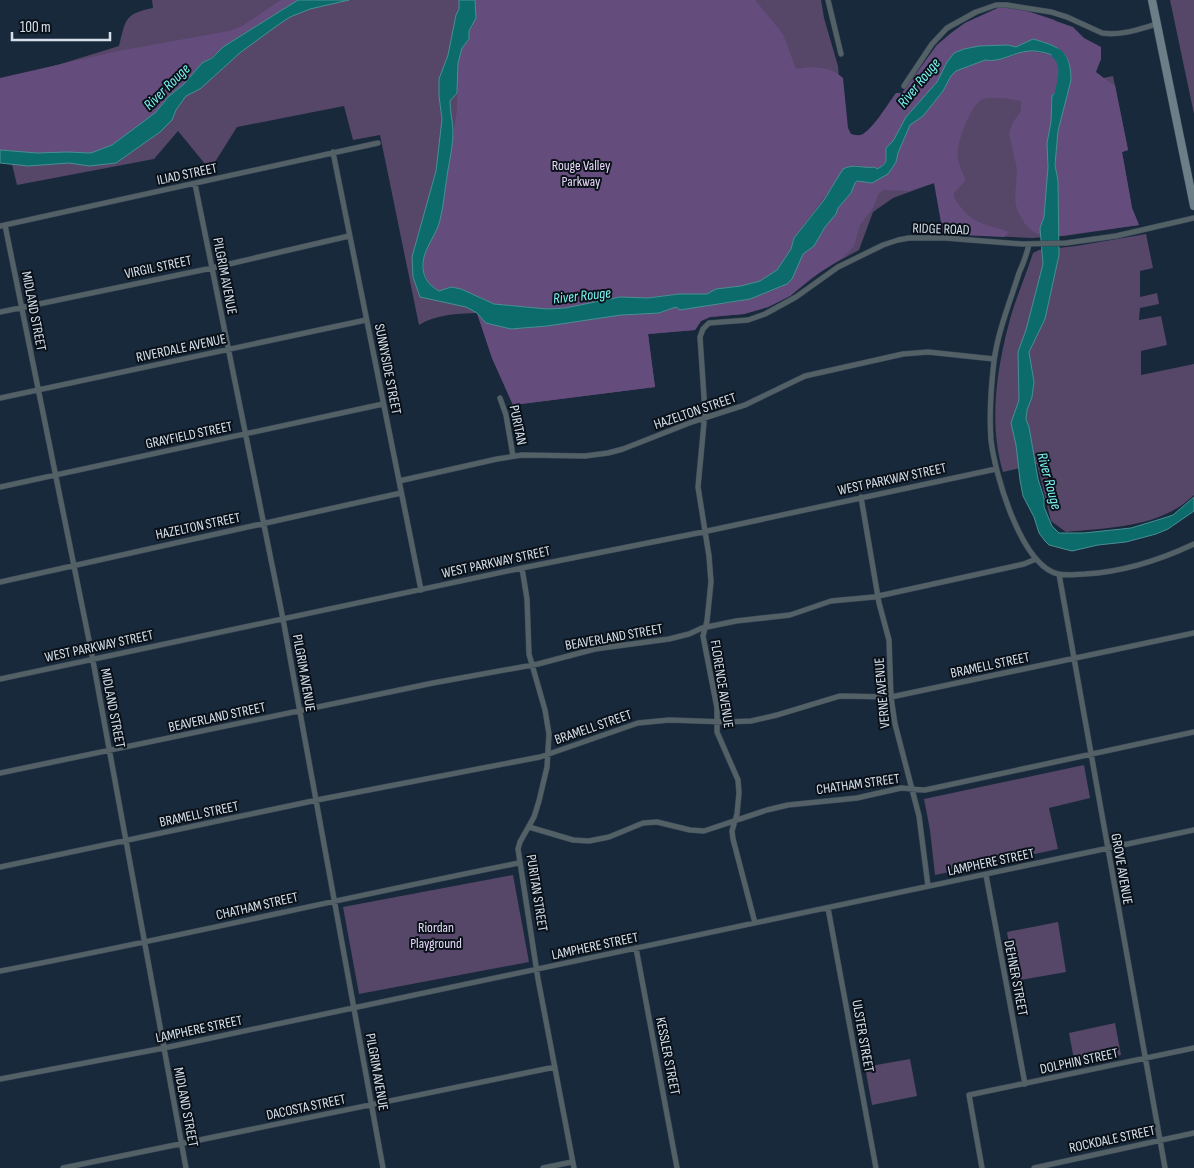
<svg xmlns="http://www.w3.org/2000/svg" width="1194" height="1168" font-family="'Sofia Sans Condensed',sans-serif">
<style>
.green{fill:#564668}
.forest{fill:#644d7c}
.water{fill:#0c6c6c;stroke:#488f92}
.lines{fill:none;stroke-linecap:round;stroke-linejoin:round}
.river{stroke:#0c6c6c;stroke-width:11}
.minor-casing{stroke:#364657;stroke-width:6}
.secondary-casing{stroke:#364657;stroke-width:9}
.minor{stroke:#536065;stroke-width:5}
.secondary{stroke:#6a7f87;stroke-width:8}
.labels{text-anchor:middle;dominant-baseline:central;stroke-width:4;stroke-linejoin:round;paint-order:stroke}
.park-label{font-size:14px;fill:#e7d9f8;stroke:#0a1119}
.street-label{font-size:14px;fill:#d5e0ec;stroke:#0a1119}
.water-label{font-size:15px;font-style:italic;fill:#7af4f3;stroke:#0a1119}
</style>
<rect width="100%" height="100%" fill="#18293b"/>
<path class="green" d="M152,0H821L824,18L838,66L843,120L846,134L858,146L898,99L937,45L965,23L998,8L1027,11L1055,20L1084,82L1113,76L1128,150L1122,152L1132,208L1139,225L1064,236L1032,238L967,235L934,183L893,198L873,212L859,250L824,269L790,296L768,307L744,314L710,317L701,321L695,330L648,334L655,387L513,405L492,358L477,313C456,314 437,314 419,325L380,135L353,140L344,106L237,127L210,170L178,131L154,159L17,185L8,148L0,79L41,70L119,46C126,19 124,14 153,8Z
M1170,0H1194V114Z
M1146,234L1153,268L1140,271V297L1157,293L1159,304L1140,308L1139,320L1161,316L1167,345L1141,351V375L1194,364V495C1189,499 1184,504 1179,507C1146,528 1103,528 1066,532L1051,521L1037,464L1003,472C989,426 996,373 1008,327C1014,302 1025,278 1033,253L1039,250L1076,246Z
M1084,765L1090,798L1049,808L1058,849L935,875L930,830L924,799Z
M513,875L529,962L359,994L343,907Z
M1058,922L1066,972L1015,981L1007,932Z
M1115,1023L1121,1055L1075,1065L1069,1033Z
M910,1059L917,1096L872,1105L865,1067Z"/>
<path class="forest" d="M281,0H298L223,47L203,63L184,84L169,96L155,113L112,145L91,153H37L0,150V78L118,51L229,31L242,26Z
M475,0H755L783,34L796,69C812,66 830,66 843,78L848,128L851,134C855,135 859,136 863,134C875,126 887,105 896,93H902L937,45L951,33L965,23L998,8H1013L1027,11L1073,27L1084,38L1101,47V59L1096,72L1109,82L1115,85L1128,150L1122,152L1132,208L1139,225L1059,236L1058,181L1055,165L1058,131L1071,80C1071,51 1058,46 1033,39L1016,47L989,45L942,71L937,82L906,117L893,141L886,148C885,160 890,162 877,169L875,167L867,168L858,165L847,167L798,232L794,238L791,249L785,260L777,270L770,276L760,281L741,286L716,289L707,294H679L648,298L620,297L565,308L547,309L494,304L461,289L451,287L439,291C426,283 422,272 424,257L440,219L457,110L458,63L462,48L469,39V31L473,26L476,10Z
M1027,51L1057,56C1065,64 1071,78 1062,87C1059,91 1055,92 1052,96L1051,121L1047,143L1048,167L1044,217L1040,228V235L1032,231L1025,224L1017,210L1015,199L1017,169L1009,133L1013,122L1021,111V101C1013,99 989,96 983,99C971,104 959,138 958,150C956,160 962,171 966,180L954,193V197C971,225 981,222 1009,232L1004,237L943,234L934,183L909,191L884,190L879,193L873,208L860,225L854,246L844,257L810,279L790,296L768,307L744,314L710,317L701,321L695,330L648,334L655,387L513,405L492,358L477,313C487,327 506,327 522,329L621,315L659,313L676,307L687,309L704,305L732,303L750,299L779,288L792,279L803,254L814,246L825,227L836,214L838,208L851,193L855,183L861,181L896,162L898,153L910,125L923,116L943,91L951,76L956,71L985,60C997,63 1015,55 1027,51Z"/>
<path class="water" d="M298,0H349L310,9L290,17L278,25L241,52L200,89L186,96L176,110L172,120L160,132L116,163L89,166L69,163L28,166L0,163V150L37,153L67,152L91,153L112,145L155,113L169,96L184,84L202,63L212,58L223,47Z
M459,0H475L476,18L469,31V39L462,48L458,63L457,93L450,101C450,112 453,122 453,132C453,145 450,158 448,170C445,187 444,204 440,220C437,234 424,248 423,263C422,276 428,285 439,291L451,287L461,289L494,304L547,309L565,308L620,297L648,298L679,294H707L716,289L741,286L760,281L777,270L791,249L794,238L824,200L843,169C854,163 863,169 875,167L877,169C890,162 885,160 886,148L893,141L906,117L937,82L947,62L954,53L964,49L979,46L1008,45L1016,47L1033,39C1058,46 1071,51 1071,80L1058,131L1055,165L1058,181L1059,255L1045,319L1029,352L1034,382L1032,397L1027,410L1026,419L1029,427L1038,479L1044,498V507L1052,526L1059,533H1084L1131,528L1164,518L1173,515L1194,497V511L1168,529L1156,534L1126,542L1098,545L1072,551L1049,545L1045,541L1039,533L1034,517L1023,496L1020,480L1016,445L1011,423L1019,400L1018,352L1026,330L1043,264L1040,228L1044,217L1048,167L1047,143L1051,122L1052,96C1055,92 1059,91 1062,87C1071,78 1065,64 1057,56C1048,54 1038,50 1029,51C1014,52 1000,63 985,60L956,71L951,76L943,91L923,116L910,125L898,153L896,162L888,174L872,183L857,181L855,183L851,193L838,208L836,214L825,227L814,246L803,254L792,279L787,284L750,299L680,310L676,307L659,313L621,315L547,326L511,329L486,323L477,313L466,307L420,297L413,277L412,257L436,171L442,119L439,96V79L448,55L456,15L459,9Z"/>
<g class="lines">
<path class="river" d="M1057,54C1070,65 1061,88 1058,103"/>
<g class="minor-casing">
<path id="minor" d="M828,0L841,54
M904,86L932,44L947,28L976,12L996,5H1007L1051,12L1067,17L1102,33C1121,36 1139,29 1157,24
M333,152L421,590
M195,184L283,619L383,1168
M5,225L91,650L186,1168
M0,226L378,143
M1029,244C1027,254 1023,264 1019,273C1010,302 998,331 994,361C991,387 989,414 991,440C995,475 1021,565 1058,574C1067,576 1077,574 1085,574C1123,572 1160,560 1194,544
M0,312L212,268L349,236
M0,398L366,320
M500,398L506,415L513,456
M399,481L497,459L522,455L585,456L608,453L623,449L692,422L745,405L805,376L903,354L928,352L994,359
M0,487L383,404
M861,497L879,603L889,640L891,697L895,724L919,816L928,886
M522,568L527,599L529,654L545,710L549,734L547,767L539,801L534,817L520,842L518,849L538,979L574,1168
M1059,574L1165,1168
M0,582L401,493
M0,679L522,568L698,533L996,469
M0,773L433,683L538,664L595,649L669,639L689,634L702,628L736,621L790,615L831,601L874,597L1024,564L1036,559
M529,827L573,840L589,841L609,837L643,823L657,822L690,830L704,831L767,810L788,805L857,798L901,788L925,790L1194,732
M0,867L322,799L540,757L638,723L669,720L726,722L751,721L777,715L840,696L891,697L1194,633
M986,875L1025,1084
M828,908L876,1168
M755,923L733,839L732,831L737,814L739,793L738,780L717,732V708L703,636L707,621L711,582L709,556L698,487L705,412L700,337L703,329L709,323L748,320L765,314L796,297L838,267L883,245L898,240L909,238H945L1022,244L1066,243L1116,236L1194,218
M636,948L677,1168
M0,971C174,938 346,897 519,863
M0,1079L164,1048L1194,830
M63,1168L555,1067
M543,1168L572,1162
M982,1168L969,1095L1194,1048
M1034,1168L1194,1133"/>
</g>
<g class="secondary-casing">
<path id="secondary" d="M1152,0L1194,206"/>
</g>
<use href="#minor" class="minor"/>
<use href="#secondary" class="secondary"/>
</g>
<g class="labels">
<g class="park-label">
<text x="581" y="165">Rouge Valley<tspan x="581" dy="16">Parkway</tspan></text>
<text x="436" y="927">Riordan<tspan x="436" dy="16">Playground</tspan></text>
</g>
<g class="street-label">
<text transform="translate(187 174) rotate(-12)">ILIAD STREET</text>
<text transform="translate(941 229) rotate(2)">RIDGE ROAD</text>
<text transform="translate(158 267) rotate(-12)">VIRGIL STREET</text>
<text transform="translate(225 276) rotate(79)">PILGRIM AVENUE</text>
<text transform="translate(34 311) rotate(79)">MIDLAND STREET</text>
<text transform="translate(181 348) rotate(-12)">RIVERDALE AVENUE</text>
<text transform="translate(388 369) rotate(79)">SUNNYSIDE STREET</text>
<text transform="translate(695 411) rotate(-19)">HAZELTON STREET</text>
<text transform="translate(518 425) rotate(78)">PURITAN</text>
<text transform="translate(189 435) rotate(-12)">GRAYFIELD STREET</text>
<text transform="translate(892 479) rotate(-12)">WEST PARKWAY STREET</text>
<text transform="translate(198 526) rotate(-12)">HAZELTON STREET</text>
<text transform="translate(496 562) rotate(-12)">WEST PARKWAY STREET</text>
<text transform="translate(614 637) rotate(-10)">BEAVERLAND STREET</text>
<text transform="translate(99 646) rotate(-12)">WEST PARKWAY STREET</text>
<text transform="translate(990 665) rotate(-12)">BRAMELL STREET</text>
<text transform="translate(304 673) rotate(80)">PILGRIM AVENUE</text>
<text transform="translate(722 684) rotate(81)">FLORENCE AVENUE</text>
<text transform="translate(882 693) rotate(-95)">VERNE AVENUE</text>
<text transform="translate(113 708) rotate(79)">MIDLAND STREET</text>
<text transform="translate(217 717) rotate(-12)">BEAVERLAND STREET</text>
<text transform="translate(593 727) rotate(-19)">BRAMELL STREET</text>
<text transform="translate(858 784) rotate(-8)">CHATHAM STREET</text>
<text transform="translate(199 814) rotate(-12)">BRAMELL STREET</text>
<text transform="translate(991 862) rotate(-12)">LAMPHERE STREET</text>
<text transform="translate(1122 869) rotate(80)">GROVE AVENUE</text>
<text transform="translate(537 893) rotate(81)">PURITAN STREET</text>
<text transform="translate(257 906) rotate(-13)">CHATHAM STREET</text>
<text transform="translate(595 946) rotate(-12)">LAMPHERE STREET</text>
<text transform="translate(1016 978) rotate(79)">DEHNER STREET</text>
<text transform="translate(199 1029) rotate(-12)">LAMPHERE STREET</text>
<text transform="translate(863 1036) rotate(80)">ULSTER STREET</text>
<text transform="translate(668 1056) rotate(79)">KESSLER STREET</text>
<text transform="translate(1079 1061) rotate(-12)">DOLPHIN STREET</text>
<text transform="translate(377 1072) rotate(80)">PILGRIM AVENUE</text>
<text transform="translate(186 1107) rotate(79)">MIDLAND STREET</text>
<text transform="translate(306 1107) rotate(-12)">DACOSTA STREET</text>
<text transform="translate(1112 1139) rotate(-12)">ROCKDALE STREET</text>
</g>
<g class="water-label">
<text transform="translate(919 83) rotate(-51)">River Rouge</text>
<text transform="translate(167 87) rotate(-45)">River Rouge</text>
<text transform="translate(582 296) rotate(-6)">River Rouge</text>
<text transform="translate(1049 481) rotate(75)">River Rouge</text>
</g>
</g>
<path d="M12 32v8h98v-8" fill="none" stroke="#d5e0ec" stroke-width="2.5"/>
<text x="20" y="32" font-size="15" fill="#d5e0ec" stroke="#0a1119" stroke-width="4" paint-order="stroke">100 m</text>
</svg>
